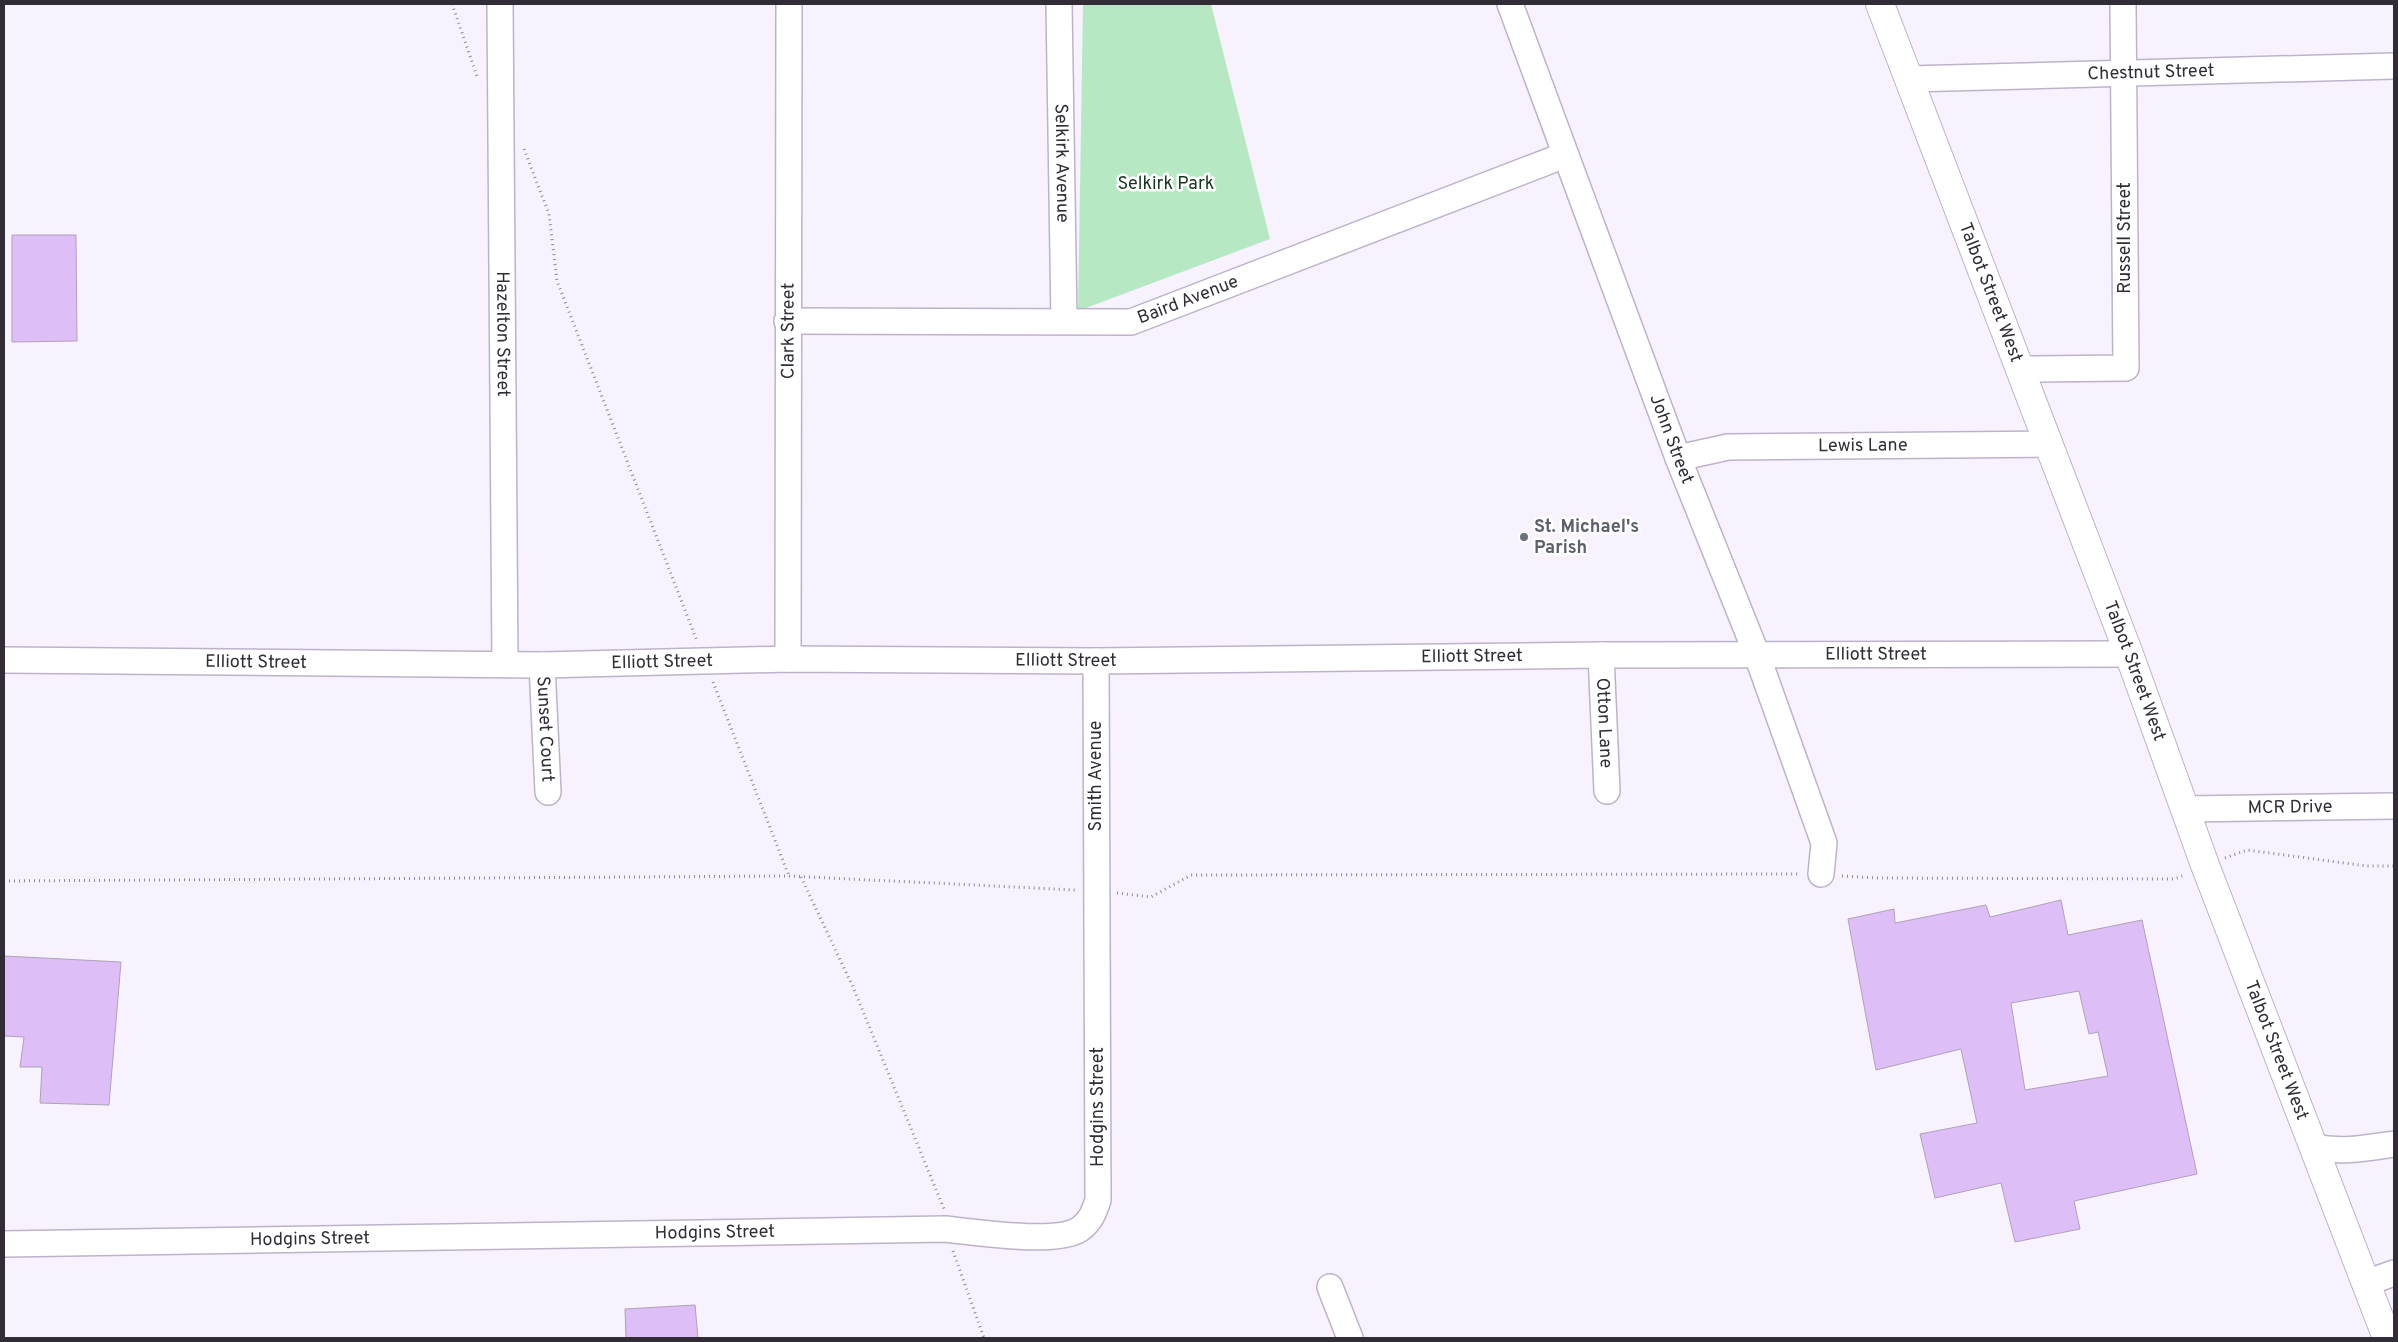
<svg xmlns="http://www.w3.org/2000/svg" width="2398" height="1342" font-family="Overpass,sans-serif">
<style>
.green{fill:#b7e8c4}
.building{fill:#debef6;stroke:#afa1b9;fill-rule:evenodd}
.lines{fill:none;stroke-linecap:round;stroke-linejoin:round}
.minor-casing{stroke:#beb2cb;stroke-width:28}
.major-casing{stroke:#beb2cb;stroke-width:30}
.path{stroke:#8f8a95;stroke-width:3;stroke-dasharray:1 4;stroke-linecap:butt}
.minor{stroke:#fff;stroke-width:25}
.major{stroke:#fff;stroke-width:28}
.worship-dot{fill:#6b7280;stroke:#fff;stroke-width:2}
.labels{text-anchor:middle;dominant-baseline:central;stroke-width:5;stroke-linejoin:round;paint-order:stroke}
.street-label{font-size:18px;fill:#312c36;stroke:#fff}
.park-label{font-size:18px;fill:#15351f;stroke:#fff}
.worship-label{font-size:18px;font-weight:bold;fill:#5b616d;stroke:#fff;text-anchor:start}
</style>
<rect width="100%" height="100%" fill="#f7f2fd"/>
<path class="green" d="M1083,4H1211L1270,239L1078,311Z"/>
<path class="building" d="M12,235H76L77,341L12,342Z
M2061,900L2068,935L2142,920L2197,1174L2074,1201L2080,1229L2015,1242L2001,1183L1935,1198L1920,1134L1977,1123L1961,1049L1876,1070L1848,919L1894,909L1895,923L1986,905L1990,917ZM2079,991L2089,1034L2098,1032L2108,1076L2025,1090L2011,1003Z
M4,956L121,962L109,1105L40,1103L42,1067H20L24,1037L4,1036Z
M695,1305L698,1338H626L625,1309Z"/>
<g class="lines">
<g class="minor-casing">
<g id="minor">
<path id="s1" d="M500,4L505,664"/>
<path id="s2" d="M1059,4L1064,321"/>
<path id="s3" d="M1510,4L1678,458L1757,655L1824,843L1821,874"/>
<path id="s4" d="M1909,79L2394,66"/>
<path id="s5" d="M787,321L1131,322L1565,155"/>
<path d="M2021,369L2126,368L2123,4"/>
<path id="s6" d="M1678,458L1728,447L2049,444"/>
<path id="s7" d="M1601,655L1607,791"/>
<path id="s8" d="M788,659L789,4"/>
<path id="s9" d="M4,660L542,665L788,659L1096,661L1601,655L2129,654"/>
<path id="s10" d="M542,665L548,792"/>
<path id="s11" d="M2185,809L2394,806"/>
<path d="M2314,1147C2341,1153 2367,1148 2394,1144"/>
<path id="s12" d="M4,1244L945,1229C975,1232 1057,1245 1080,1229C1091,1221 1094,1212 1098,1200L1096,661"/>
<path d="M2366,1283L2394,1273"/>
<path d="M1330,1287L1350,1338"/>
</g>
</g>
<g class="major-casing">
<g id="major">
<path id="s13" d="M1880,4L2129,654L2205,865L2387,1338"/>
</g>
</g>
<path class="path" d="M452,4L478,79
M524,149L549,214L557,281L697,641
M713,682L789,876
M2225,858L2247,850L2367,866H2394
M1842,876L1877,878L2175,879L2184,875
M801,877L853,987L944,1209
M4,881L789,876L1076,890
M1117,893L1151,897L1191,875L1800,874
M953,1251L984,1338"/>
<use href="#minor" class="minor"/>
<use href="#major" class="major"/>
</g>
<circle class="worship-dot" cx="1524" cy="537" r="5"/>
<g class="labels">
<g class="street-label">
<text stroke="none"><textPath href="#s4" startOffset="242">Chestnut Street</textPath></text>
<text stroke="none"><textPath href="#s2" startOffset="159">Selkirk Avenue</textPath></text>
<text transform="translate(2125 238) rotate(-90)">Russell Street</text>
<text stroke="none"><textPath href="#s13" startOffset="309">Talbot Street West</textPath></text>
<text stroke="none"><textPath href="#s5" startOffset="405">Baird Avenue</textPath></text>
<text stroke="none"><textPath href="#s8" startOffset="328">Clark Street</textPath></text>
<text stroke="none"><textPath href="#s1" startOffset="330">Hazelton Street</textPath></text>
<text stroke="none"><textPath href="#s3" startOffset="464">John Street</textPath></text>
<text stroke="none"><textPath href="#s6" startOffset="186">Lewis Lane</textPath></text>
<text stroke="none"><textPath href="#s9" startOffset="1872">Elliott Street</textPath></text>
<text stroke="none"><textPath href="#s9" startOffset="1468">Elliott Street</textPath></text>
<text stroke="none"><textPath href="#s9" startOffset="1062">Elliott Street</textPath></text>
<text stroke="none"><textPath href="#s9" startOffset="252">Elliott Street</textPath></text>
<text stroke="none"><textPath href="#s9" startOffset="658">Elliott Street</textPath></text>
<text stroke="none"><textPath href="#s13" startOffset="714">Talbot Street West</textPath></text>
<text stroke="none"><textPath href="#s7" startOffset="68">Otton Lane</textPath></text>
<text stroke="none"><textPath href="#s10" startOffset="64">Sunset Court</textPath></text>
<text transform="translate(1096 776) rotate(-90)">Smith Avenue</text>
<text stroke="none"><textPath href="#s11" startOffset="105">MCR Drive</textPath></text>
<text stroke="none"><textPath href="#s13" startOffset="1119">Talbot Street West</textPath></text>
<text transform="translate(1098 1107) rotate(-90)">Hodgins Street</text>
<text stroke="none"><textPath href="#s12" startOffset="711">Hodgins Street</textPath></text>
<text stroke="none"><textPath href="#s12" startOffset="306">Hodgins Street</textPath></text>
</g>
<g class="park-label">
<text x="1166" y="184">Selkirk Park</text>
</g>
<g class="worship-label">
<text x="1534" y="527">St. Michael's<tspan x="1534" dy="21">Parish</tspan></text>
</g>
</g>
<rect width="2398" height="1342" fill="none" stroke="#312c36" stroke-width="10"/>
</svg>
